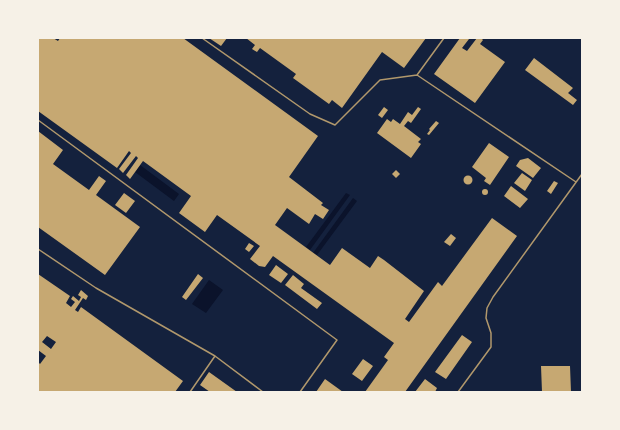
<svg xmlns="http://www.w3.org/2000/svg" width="620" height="430" font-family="Barlow,sans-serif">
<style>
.water{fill:#0b132b}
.building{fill:#c6a872;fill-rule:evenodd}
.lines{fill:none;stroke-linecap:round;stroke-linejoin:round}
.service{stroke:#b1986c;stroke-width:1.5}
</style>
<rect width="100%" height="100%" fill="#14213d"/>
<path class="water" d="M140,165L179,194L174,201L135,172Z
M346,193L350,195L310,250L306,247Z
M353,198L357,201L317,255L313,253Z
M209,280L223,290L206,313L192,304Z"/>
<path class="building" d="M38,38H53L58,41L60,38H183L318,136L289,177L323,203L321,205L329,210L323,219L315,214L309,224L287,208L275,225L330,265L342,248L370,268L378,256L384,260L424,291L405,319L409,322L438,282L442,286L492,218L517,236L405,392H365L388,360L384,357L394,343L273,256L265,267L259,266L250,259L260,246L217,215L205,232L179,213L191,196L143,161L130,179L126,175L138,158L136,156L123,173L119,169L131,153L129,151L117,168L38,111Z
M209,38H227L221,46Z
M246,38H426L404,68L382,52L342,108L332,100L329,104L293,78L296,74L260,48L257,52L252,49L255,45Z
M460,38L469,39L462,48L467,51L477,38H481L483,40L480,44L505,62L475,103L434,74Z
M534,58L573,88L568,93L577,100L573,105L525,70Z
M384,107L388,110L382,118L378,115Z
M418,107L421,109L411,123L408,121L404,126L421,139L418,142L421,144L411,158L377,133L387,119L391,122L393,119L400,124L408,112L412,115Z
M436,121L439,123L429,135L427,134L430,130L429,129Z
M38,131L63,150L53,164L89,190L99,176L106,181L96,195L140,227L105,275L38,227Z
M489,143L509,157L490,185L484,181L486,178L472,167Z
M528,158L541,168L533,178L516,166L520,160Z
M396,170L400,174L396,178L392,174Z
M522,173L532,180L525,191L514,183Z
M463.5 180a4.5 4.5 0 1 1 9 0a4.5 4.5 0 1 1-9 0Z
M554,181L558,183L551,194L547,191Z
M511,186L528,199L520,208L504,196Z
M482 192a3 3 0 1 1 6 0a3 3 0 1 1-6 0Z
M124,193L135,201L126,213L115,205Z
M451,234L456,238L450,246L444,242Z
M249,243L254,246L249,252L245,249Z
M276,265L288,274L281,283L269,275Z
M38,274L70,296L66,303L71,307L75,302L71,299L73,296L79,301L81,297L78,295L81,290L88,296L86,300L83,298L75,310L78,312L81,307L183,381L175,392H38V362L40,364L46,356L38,350ZM47,336L56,342L51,349L42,342Z
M198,274L203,278L186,300L182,297Z
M293,275L304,284L301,288L322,303L317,309L285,285Z
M462,335L472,342L446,379L435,372Z
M363,359L373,366L362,381L352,374Z
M541,366H570L571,392H542Z
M209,372L237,392H210L200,385Z
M325,379L343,392H316Z
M425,379L437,388L435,392H415Z"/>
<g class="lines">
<path class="service" d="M202,38L310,114L335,125L380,80L417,75
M444,38L417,75L576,182
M38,120L337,340L300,392
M38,249L96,288L215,356
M190,392L215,356L263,392
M458,392L491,347V333L486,318L487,308L493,297L582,174"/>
</g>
<rect width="620" height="430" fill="none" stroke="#f6f1e7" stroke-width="78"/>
</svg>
